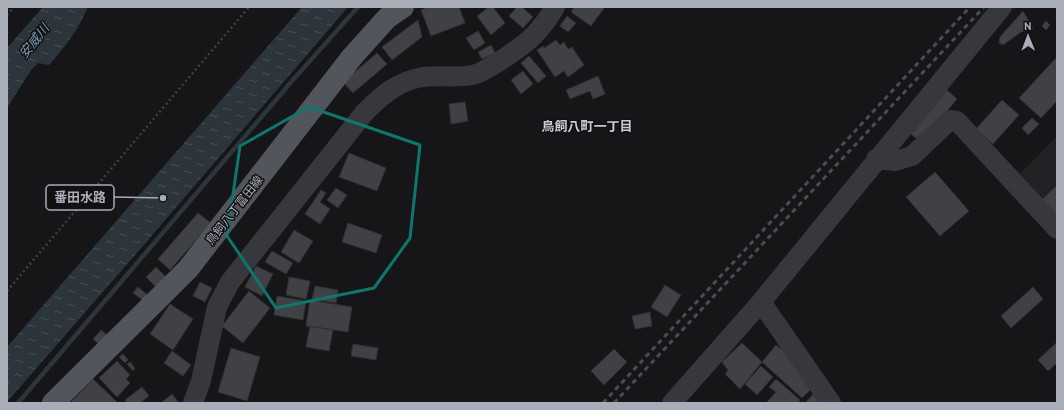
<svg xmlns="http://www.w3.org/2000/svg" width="1064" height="410" font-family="'PT Sans','Noto Sans JP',sans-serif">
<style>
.built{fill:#222225}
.water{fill:url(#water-ripples)}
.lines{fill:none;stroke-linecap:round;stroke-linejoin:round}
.stream{stroke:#2c353c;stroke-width:4.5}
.building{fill:#404145;stroke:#303034}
.path{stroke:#3d3f44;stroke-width:2.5;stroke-dasharray:2 3;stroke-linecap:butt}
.minor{stroke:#37383d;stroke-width:20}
.major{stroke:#53555c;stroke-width:22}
.rail{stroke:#4a4c52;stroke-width:3;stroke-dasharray:5 4;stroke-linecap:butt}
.marked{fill:none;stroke:#0f766e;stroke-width:3;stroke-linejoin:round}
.labels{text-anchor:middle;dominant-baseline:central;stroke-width:3;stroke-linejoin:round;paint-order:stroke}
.street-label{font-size:12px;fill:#a8adb8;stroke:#111113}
.water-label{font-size:13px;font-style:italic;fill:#7f9bb3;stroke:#111113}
.neighbourhood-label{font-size:13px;font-weight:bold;fill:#c9ccd4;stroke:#111113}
.leader{fill:none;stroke:#a8adb8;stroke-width:1.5}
.callout-dot{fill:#a8adb8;stroke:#111113;stroke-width:1.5}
.callout{fill:#111113;stroke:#a8adb8;stroke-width:1.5}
.callout-label{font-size:13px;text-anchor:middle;font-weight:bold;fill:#a8adb8}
</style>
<defs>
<pattern id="water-ripples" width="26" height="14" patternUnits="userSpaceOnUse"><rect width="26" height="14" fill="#2c353c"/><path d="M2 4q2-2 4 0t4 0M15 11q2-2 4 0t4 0" fill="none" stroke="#485056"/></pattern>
</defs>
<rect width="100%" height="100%" fill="#161618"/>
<path class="built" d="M1057,136V218L1020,174Z"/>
<path class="water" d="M43,7H88C79,29 64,48 49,65L38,63L31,70L7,108V48Z
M302,7H348L142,247L7,402V347Z"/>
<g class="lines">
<path class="stream" d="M18,403L292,81L358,7"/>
</g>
<path class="building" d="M428,7H459L465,23L431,36L421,10Z
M489,7H493L505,23L491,35L477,16Z
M517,7H522L533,17L523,28L509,16Z
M574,7H605L591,26L571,12Z
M1023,11L1033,28L1021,32L1003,45L999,43L1000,37Z
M567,16L576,23L568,32L560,26Z
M418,20L422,37L392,60L382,47Z
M1046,21L1050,25L1046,30L1042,26Z
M478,31L485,43L474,50L466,38Z
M556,40L560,45L564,42L568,49L572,47L584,65L568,77L564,71L555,77L537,50L543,46L544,48Z
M491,45L495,53L482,59L478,52Z
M377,53L387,64L353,93L343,82Z
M529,56L546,76L538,83L521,63Z
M1057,57V101L1041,118L1019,98Z
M523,71L533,84L521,94L511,80Z
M598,76L605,94L593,99L590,91L570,99L566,90Z
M947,90L957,99L921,142L911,134Z
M1002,100L1019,115L993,144L976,129Z
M465,102L468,121L451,124L449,104Z
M1032,118L1039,124L1028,135L1022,128Z
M349,153L386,168L377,191L339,177Z
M935,172L969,211L940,236L906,197Z
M1057,185V217L1041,201Z
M336,188L347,195L338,208L327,200Z
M321,190L326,193L320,202L330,209L320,224L305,214Z
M198,213L211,223L170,270L158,259Z
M348,223L382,235L376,253L342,242Z
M294,230L313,241L299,263L281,252Z
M272,251L293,263L286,274L265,262Z
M256,266L273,274L262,296L245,287Z
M156,267L167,278L157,288L146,277Z
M289,277L310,281L306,299L286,295Z
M200,282L212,288L205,302L193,296Z
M665,285L681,295L667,317L651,307Z
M315,286L338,290L336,303L312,299Z
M138,287L149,296L144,301L133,293Z
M1033,287L1043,299L1011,328L1001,316Z
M249,291L270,308L243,343L222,326Z
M277,296L306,301L303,320L274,315Z
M310,300L352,307L348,332L306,326Z
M170,304L193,319L173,350L150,334Z
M650,312L652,326L635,329L632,316Z
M310,326L333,330L329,351L306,347Z
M101,330L111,338L102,347L93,339Z
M1057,342V363L1048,371L1038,360Z
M742,343L762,362L740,389L725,374L728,370L722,362Z
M353,344L378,348L376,360L351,356Z
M776,345L800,364L816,384L802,398L762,362Z
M231,348L260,357L247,401L218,392Z
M614,349L627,362L604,385L591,371Z
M172,351L191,365L183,376L164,363Z
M123,354L128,360L125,363L119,357Z
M117,361L130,375L126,379L130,383L117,397L99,378Z
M130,362L135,368L133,371L127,364Z
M761,366L773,377L757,395L745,384Z
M93,379L118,403H73L71,402Z
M776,379L800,400L798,403H766L776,392L769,387Z
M142,387L149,396L140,403H127L125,400Z
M816,391L824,403H805Z
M172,394L179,403H161Z"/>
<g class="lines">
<path class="path" d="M7,15L14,7
M7,291L249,7"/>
<path class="minor" d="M876,159L895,161L912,156L950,120L957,121L1057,229
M761,302L831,403
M193,403L201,381L217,307L230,282L365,112C382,95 398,81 423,77C439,75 456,78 472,75C485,73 518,49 529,40C539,31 548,19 555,7
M672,403L761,302L1002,7"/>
<path class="major" d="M53,403L188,269L352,57L387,18L403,7"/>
<path class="rail" d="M603,403L970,7
M614,403L984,7"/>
</g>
<path class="marked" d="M309,107L420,145L410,238L374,288L276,308L227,236L240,146Z"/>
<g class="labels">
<g class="street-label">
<text transform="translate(234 210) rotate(-52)">鳥飼八丁富田線</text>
</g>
<g class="water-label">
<text transform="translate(34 41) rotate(-51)">安威川</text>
</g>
<g class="neighbourhood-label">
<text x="587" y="126">鳥飼八町一丁目</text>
</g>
</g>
<path class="leader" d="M163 198L114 197"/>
<circle class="callout-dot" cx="163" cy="198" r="4"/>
<rect class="callout" x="46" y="185" width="68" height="25" rx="4"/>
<g class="callout-label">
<text x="80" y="202">番田水路</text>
</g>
<rect width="1064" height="410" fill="none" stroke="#a8adb8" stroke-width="16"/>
<g transform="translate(1028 36) rotate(359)" stroke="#111113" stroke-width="3" paint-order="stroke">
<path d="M0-3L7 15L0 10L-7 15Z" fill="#a8adb8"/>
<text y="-6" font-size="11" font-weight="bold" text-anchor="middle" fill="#a8adb8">N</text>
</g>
</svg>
